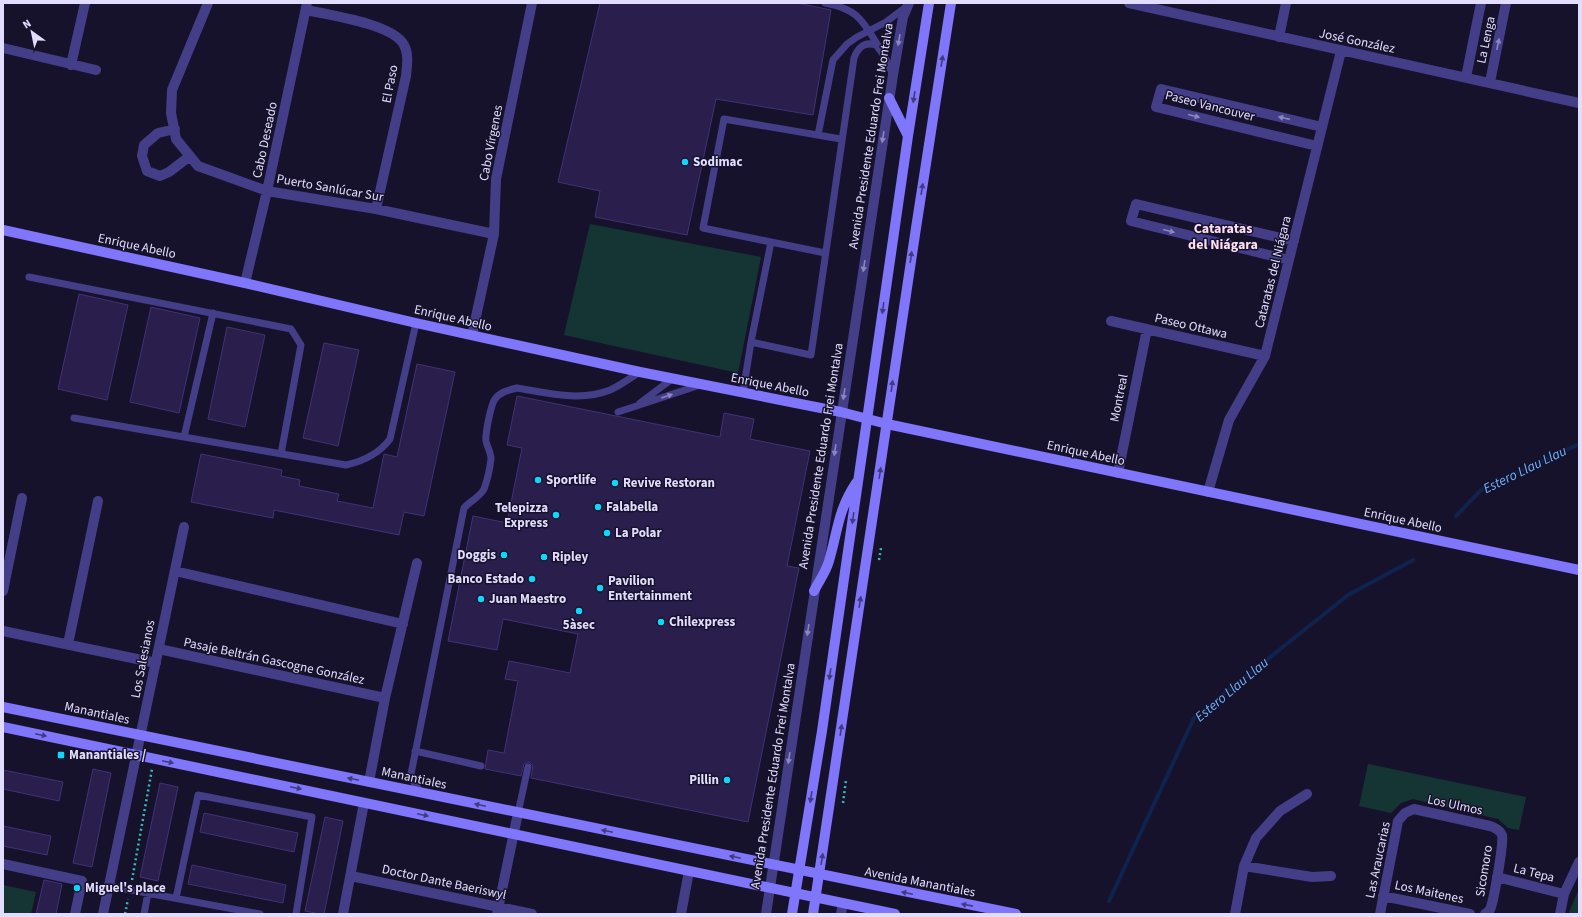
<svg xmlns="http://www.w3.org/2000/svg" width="1582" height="917" font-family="'Source Sans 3',sans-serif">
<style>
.green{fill:#153535}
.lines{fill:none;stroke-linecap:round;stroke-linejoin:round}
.stream{stroke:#0e234e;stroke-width:4}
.building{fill:#2a1e4c;stroke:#423177}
.path{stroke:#34bcba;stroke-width:2.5;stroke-dasharray:2 3;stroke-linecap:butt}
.lane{stroke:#443e89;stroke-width:7}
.street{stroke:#443e89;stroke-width:10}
.secondary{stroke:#8076fc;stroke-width:10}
.oneway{fill:#8b86be}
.oneway2{fill:#413a7f}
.poi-dot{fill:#0dd7fa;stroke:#17122b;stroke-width:1.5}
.labels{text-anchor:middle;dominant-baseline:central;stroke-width:3;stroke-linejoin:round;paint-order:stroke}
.street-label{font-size:13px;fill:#e2ddfe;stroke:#17122b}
.poi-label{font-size:13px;font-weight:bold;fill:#e2ddfe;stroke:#17122b;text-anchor:start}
.neighbourhood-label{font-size:14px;font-weight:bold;fill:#fedff1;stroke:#17122b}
.water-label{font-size:14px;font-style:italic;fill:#6db3fc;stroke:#17122b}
</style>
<rect width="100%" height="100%" fill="#17122b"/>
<path class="green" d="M590,224L761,257L738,373L564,335Z
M1368,764L1526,797L1519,830L1508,828L1498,819L1413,799L1401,803L1391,813L1359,806Z
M3,885L36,892L31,914H3Z
M1579,889V914H1570L1569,912Z"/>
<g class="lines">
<path class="stream" d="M1456,516L1481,490L1579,444
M1109,901L1194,718L1348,595L1413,560"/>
</g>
<path class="building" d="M600,3H797L831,10L813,115L716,99L687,235L595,217L600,191L558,182Z
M79,294L128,305L107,400L58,389Z
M151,307L200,318L179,413L130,402Z
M227,327L265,335L245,427L208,419Z
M324,343L359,350L338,446L303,438Z
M417,364L455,372L424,516L404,512L399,535L274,510L273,518L191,502L201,454L282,470L281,476L300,480L299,486L339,494L337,501L373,508L384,454L397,457Z
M517,396L720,437L724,413L754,419L750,439L810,451L787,566L799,568L748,822L531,778L533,766L529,762L524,764L521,776L485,769L488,750L504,753L518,681L505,679L509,661L570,673L578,634L503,619L497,650L448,641L473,516L507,523L522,448L507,445Z
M93,769L111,773L92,867L73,863Z
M3,770L63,782L59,801L3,789Z
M160,783L178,787L158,881L140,877Z
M204,813L298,833L294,852L200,832Z
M325,817L343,821L324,914H320L305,911Z
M3,826L51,836L47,855L3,846Z
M192,865L286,885L283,903L188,884Z
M44,880L62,884L56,914H36Z"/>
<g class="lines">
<path class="path" d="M879,560L881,548
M843,803L846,780
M132,880L152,769
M125,914L128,899"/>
<path class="lane" d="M825,3C858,9 862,20 879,47
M818,135L833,60L847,44L857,37L886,22L906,7
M841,139L724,119L703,228L771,242L751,342L811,355L854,58C858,48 864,41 876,45L885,57L893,75
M771,242L825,253
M29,277L291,329L301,345L281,454
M743,392L751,342
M640,403L672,379
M618,412L700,385
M74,418L346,465C364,461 379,454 390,439L416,323
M184,437L213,313
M415,751L481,766
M421,793L413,781L411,774L464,508C470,501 480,497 484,489C487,481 490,467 491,459C491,452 487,447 486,441C485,434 491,404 495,399C500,392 509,390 517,388C548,393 580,402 610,390C621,385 630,378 640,372
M518,813L528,767
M109,886L260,914
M176,898L198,795L312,817L296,914
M144,914L148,893"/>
<path class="street" d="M208,3L172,90L171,113L176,139L198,166L267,191L376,209L494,234
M1129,3L1579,103
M306,10C329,15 393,24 404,45C409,54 407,65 406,76L376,209
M1279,37L1286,3
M3,48L96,70
M71,65L85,3
M1466,77L1481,3
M1490,82L1506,3
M175,129L158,133L144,145L142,156L147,171L160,176L169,172L190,156
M1317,146L1156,107L1161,89L1322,127
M1289,260L1131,221L1136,204L1294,241
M245,283L267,191L307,3
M1111,321L1265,356
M472,335L494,234L496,179L532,3
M1118,473L1147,329
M1208,492L1229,420L1265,356L1341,51
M175,571L403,624
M3,591L22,498
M3,631L156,663
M68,644L98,501
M159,649L385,698
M369,782L385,698L417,563
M3,864L82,881L75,914
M1244,866L1312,877L1331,876
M351,876L532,914
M1497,877L1564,894
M1383,896L1470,914
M103,914L184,527
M343,914L364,803
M497,914L518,813
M681,914L689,871
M766,914L893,75L903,17L909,3
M841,914L843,903
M1235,914L1244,866L1256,838L1280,811L1307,794
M1380,914L1398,821L1405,813L1414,809L1490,826C1496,828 1500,830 1502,835C1504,843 1494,898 1491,907C1490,911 1488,912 1485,914
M1560,914L1564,894L1579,862"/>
<path class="secondary" d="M889,98L908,136
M3,230L245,283L416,323L640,372L841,412L887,424L1579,570
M814,591C819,581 826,572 829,561C838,530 838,510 856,483
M3,707L1016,914
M3,727L895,914
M792,914L822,731L908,136L929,3
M813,914L916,228L951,3"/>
</g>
<defs><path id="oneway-solid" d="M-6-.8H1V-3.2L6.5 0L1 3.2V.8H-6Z"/></defs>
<g class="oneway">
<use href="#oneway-solid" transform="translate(899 40) rotate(100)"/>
<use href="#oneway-solid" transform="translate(1498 44) rotate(-78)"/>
<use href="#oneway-solid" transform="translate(1194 116) rotate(14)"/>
<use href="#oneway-solid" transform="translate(1284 118) rotate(-167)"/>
<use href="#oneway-solid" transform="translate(883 137) rotate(99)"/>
<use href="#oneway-solid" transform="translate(1169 231) rotate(14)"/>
<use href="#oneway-solid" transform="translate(864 266) rotate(99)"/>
<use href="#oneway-solid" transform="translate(844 394) rotate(99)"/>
<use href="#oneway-solid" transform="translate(667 396) rotate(-19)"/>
<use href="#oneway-solid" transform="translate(835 450) rotate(99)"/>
<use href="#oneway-solid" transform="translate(808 630) rotate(99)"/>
<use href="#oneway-solid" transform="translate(789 758) rotate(99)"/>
</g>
<g class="oneway2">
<use href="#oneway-solid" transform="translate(942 61) rotate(-81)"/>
<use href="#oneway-solid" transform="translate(914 97) rotate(99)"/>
<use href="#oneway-solid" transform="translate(922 189) rotate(-81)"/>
<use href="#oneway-solid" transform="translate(911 257) rotate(-82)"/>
<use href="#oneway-solid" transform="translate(883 308) rotate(98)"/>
<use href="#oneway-solid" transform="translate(892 386) rotate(-82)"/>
<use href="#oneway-solid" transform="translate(880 473) rotate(-81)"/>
<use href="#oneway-solid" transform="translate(853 518) rotate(98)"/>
<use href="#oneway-solid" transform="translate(860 602) rotate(-81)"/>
<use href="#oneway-solid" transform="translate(830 674) rotate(98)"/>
<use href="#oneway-solid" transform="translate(841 730) rotate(-81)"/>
<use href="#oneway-solid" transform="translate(41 735) rotate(12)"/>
<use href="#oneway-solid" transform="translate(168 762) rotate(12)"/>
<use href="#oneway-solid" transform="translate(353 779) rotate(-168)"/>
<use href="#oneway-solid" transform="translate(296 788) rotate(12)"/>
<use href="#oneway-solid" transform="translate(811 797) rotate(99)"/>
<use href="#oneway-solid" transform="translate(480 805) rotate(-168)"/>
<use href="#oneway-solid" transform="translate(423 815) rotate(12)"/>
<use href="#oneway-solid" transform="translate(607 831) rotate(-168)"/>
<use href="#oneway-solid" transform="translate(735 857) rotate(-168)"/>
<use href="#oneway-solid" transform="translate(822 859) rotate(-81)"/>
<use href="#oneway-solid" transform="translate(907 893) rotate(-168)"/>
<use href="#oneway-solid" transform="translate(967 905) rotate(-169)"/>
</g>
<g class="poi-dot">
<circle cx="685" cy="162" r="4"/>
<circle cx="538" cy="480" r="4"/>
<circle cx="615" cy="483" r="4"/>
<circle cx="598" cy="507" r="4"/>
<circle cx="556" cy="515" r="4"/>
<circle cx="607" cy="533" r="4"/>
<circle cx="504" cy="555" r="4"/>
<circle cx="544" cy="557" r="4"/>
<circle cx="532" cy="579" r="4"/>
<circle cx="600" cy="588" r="4"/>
<circle cx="481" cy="599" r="4"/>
<circle cx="579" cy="611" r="4"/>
<circle cx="661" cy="622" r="4"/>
<rect x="57" y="751" width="8" height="8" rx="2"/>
<circle cx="727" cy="780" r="4"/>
<circle cx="77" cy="888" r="4"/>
</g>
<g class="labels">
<g class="street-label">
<text transform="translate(1486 40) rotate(-78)">La Lenga</text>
<text transform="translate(1357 41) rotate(12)">José González</text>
<text transform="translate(390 84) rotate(-79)">El Paso</text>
<text transform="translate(1210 106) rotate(14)">Paseo Vancouver</text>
<text transform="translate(871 136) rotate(-81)">Avenida Presidente Eduardo Frei Montalva</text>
<text transform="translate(265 140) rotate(-78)">Cabo Deseado</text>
<text transform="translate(491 143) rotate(-79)">Cabo Vírgenes</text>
<text transform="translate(330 188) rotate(10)">Puerto Sanlúcar Sur</text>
<text transform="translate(137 246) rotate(12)">Enrique Abello</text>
<text transform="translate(1273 272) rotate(-76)">Cataratas del Niágara</text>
<text transform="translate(453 318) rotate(13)">Enrique Abello</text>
<text transform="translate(1191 326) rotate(13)">Paseo Ottawa</text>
<text transform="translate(770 385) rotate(11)">Enrique Abello</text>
<text transform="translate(1119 398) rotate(-79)">Montreal</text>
<text transform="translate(1086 453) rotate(12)">Enrique Abello</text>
<text transform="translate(821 456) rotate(-81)">Avenida Presidente Eduardo Frei Montalva</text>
<text transform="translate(1403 520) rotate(12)">Enrique Abello</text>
<text transform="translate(143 659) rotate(-79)">Los Salesianos</text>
<text transform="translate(274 661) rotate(12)">Pasaje Beltrán Gascogne González</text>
<text transform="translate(97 713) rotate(12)">Manantiales</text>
<text transform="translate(773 776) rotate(-81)">Avenida Presidente Eduardo Frei Montalva</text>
<text transform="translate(414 778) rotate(12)">Manantiales</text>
<text transform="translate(1455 805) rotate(12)">Los Ulmos</text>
<text transform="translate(1378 860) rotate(-78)">Las Araucarias</text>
<text transform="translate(1484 871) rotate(-81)">Sicomoro</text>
<text transform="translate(1534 873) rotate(14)">La Tepa</text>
<text transform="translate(444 882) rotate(12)">Doctor Dante Baeriswyl</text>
<text transform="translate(920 882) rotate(11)">Avenida Manantiales</text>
<text transform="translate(1429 892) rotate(12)">Los Maitenes</text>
</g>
<g class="poi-label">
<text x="693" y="162">Sodimac</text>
<text x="546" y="480">Sportlife</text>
<text x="623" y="483">Revive Restoran</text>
<text x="606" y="507">Falabella</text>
<text x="548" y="508" text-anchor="end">Telepizza<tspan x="548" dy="15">Express</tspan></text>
<text x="615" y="533">La Polar</text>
<text x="496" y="555" text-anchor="end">Doggis</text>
<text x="552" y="557">Ripley</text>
<text x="524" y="579" text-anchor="end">Banco Estado</text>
<text x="608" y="581">Pavilion<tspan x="608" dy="15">Entertainment</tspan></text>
<text x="489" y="599">Juan Maestro</text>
<text x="669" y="622">Chilexpress</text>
<text x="579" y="625" text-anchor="middle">5àsec</text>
<text x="69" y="755">Manantiales /</text>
<text x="719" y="780" text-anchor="end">Pillin</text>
<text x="85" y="888">Miguel's place</text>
</g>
<g class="neighbourhood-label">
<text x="1223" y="229">Cataratas<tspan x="1223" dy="16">del Niágara</tspan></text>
</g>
<g class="water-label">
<text transform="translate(1525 470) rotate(-26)">Estero Llau Llau</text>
<text transform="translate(1232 690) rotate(-40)">Estero Llau Llau</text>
</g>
</g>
<rect width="1582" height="917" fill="none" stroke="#e2ddfe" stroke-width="8"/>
<g transform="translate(32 32) rotate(327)" stroke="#17122b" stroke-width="3" paint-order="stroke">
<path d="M0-3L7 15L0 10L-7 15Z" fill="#e2ddfe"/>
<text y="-6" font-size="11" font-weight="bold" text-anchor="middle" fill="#e2ddfe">N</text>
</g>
</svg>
